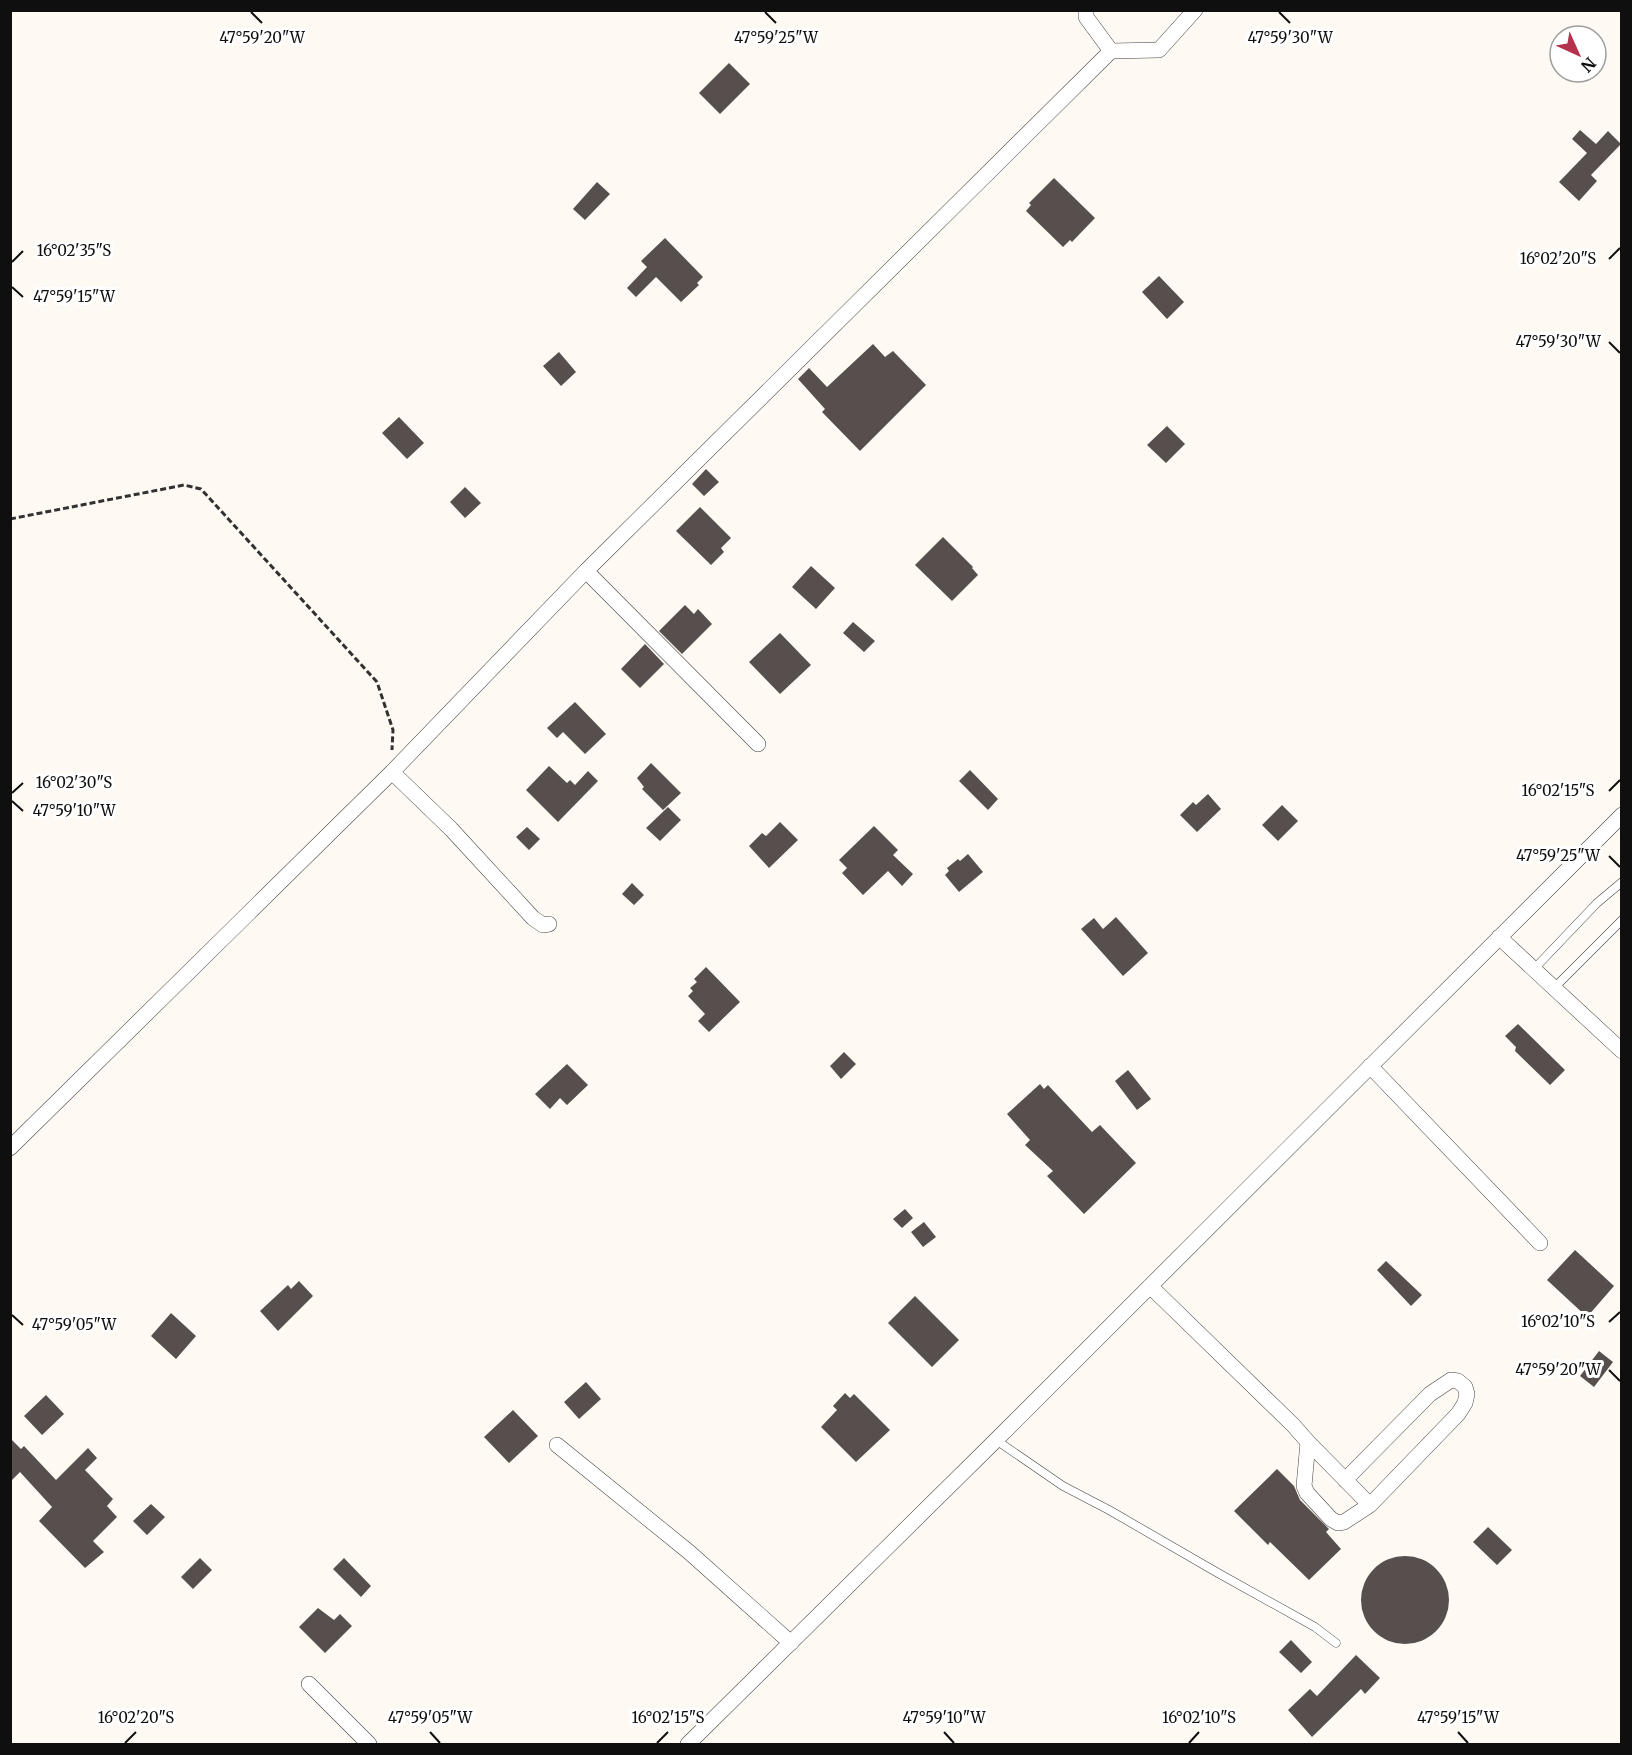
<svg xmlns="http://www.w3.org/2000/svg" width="1632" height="1755" font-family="Merriweather,serif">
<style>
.building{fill:#574f4d}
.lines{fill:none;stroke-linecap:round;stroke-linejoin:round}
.service-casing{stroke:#424242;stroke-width:9}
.minor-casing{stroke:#424242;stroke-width:16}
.path{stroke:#313131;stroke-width:3;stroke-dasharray:6 3;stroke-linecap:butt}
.service{stroke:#fff;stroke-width:8}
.minor{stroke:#fff;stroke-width:15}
.ticks{fill:none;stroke:#0f0f0f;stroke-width:2}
.ticks-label{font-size:15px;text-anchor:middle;fill:#0f0f0f;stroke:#fff;stroke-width:6;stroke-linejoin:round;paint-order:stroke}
</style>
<rect width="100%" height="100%" fill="#fefaf3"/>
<path class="building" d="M729,63L750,84L720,114L699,93Z
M1580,130L1596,144L1608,131L1621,144L1591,175L1597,181L1579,201L1559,182L1587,153L1572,139Z
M1054,178L1095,218L1072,242L1070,240L1063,247L1026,211L1031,205L1029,203Z
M597,182L610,194L585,220L573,209Z
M665,238L703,277L697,283L699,285L681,302L656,277L636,297L627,288L647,267L641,261Z
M1159,276L1184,302L1167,319L1142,292Z
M873,344L885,357L893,351L926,385L860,451L822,412L825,409L798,379L809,368L827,387Z
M559,352L576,372L561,386L543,366Z
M399,417L424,443L407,459L382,433Z
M1167,426L1185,444L1166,463L1147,445Z
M706,469L719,482L704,496L692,484Z
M465,487L481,503L465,518L450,502Z
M700,507L731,538L721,548L724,552L711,565L676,531Z
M943,537L973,567L972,568L978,575L952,601L915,565Z
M811,566L835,588L816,609L792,587Z
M685,605L694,614L698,609L712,624L682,654L659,631Z
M853,622L875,641L864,652L843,633Z
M780,633L811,665L780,694L749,662Z
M645,644L664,664L640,688L621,669Z
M575,702L606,734L585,754L563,732L557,738L547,728Z
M651,763L681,793L663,810L642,789L644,787L637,778Z
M549,766L567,783L570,780L575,785L588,771L598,781L558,822L526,790Z
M970,770L998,799L988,810L959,781Z
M1208,794L1221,809L1197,832L1180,815L1193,802L1196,805Z
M1282,805L1298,821L1278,841L1262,825Z
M668,807L681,820L660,841L646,828Z
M780,822L798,840L769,868L749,846L762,833L766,836Z
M874,826L898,850L893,855L913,874L902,886L888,871L863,895L842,873L847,868L839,860Z
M527,827L540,839L529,850L516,837Z
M968,854L983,872L959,892L945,875L949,871L947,868L958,859L960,861Z
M632,883L644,895L634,905L622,894Z
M1116,917L1148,953L1123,976L1081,929L1094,918L1103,929Z
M706,967L740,1002L709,1032L698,1021L705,1014L688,996L693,991L690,988L697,982L694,979Z
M1518,1024L1565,1070L1550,1085L1515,1051L1516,1047L1505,1036Z
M844,1052L856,1064L841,1079L830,1066Z
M567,1064L588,1085L567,1105L560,1098L550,1109L535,1094Z
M1128,1070L1151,1099L1137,1110L1115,1081Z
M1040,1084L1044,1089L1048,1085L1092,1132L1100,1125L1136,1163L1084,1214L1047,1176L1053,1171L1025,1145L1030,1140L1007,1114Z
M905,1209L913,1218L902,1228L893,1219Z
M924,1222L936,1237L923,1247L911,1232Z
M1575,1250L1614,1286L1587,1317L1547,1280Z
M1386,1261L1422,1295L1411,1306L1377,1270Z
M299,1281L313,1296L278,1331L260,1311L288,1285L291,1289Z
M915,1296L959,1340L932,1367L888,1323Z
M171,1313L196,1336L176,1359L151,1336Z
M1599,1351L1613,1362L1594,1387L1580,1376Z
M586,1382L601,1399L579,1419L564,1402Z
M845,1393L850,1398L854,1394L890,1430L856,1462L821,1427L837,1410L833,1406Z
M46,1395L64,1414L42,1435L24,1416Z
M513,1410L538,1436L509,1463L484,1437Z
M10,1438L21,1449L24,1446L56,1480L88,1448L97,1458L85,1470L113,1499L107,1506L117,1517L93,1541L104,1552L85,1568L39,1521L52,1507L20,1472L10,1482Z
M1277,1469L1294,1486L1300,1500L1329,1529L1326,1532L1341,1549L1309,1580L1270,1542L1268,1545L1234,1511Z
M151,1504L165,1517L147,1535L133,1521Z
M1488,1527L1512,1550L1497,1565L1473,1542Z
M1361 1600a44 44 0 1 1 88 0a44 44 0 1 1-88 0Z
M200,1558L212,1570L193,1589L181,1577Z
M344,1558L371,1586L361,1597L333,1569Z
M318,1608L334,1620L340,1614L352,1626L325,1653L299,1627Z
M1291,1640L1312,1662L1301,1673L1279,1652Z
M1356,1655L1380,1678L1365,1694L1361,1689L1312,1737L1288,1710L1310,1689L1317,1696Z"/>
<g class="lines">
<g class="service-casing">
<path id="service" d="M1534,969L1597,903L1622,882
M1554,988L1622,920
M996,1440L1063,1486L1109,1510L1218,1573L1315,1627L1336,1643"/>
</g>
<g class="minor-casing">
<path id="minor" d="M1086,10V17L1111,51L1159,50L1195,10
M586,571L758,744
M392,772L451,829L533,918L543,925L549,924
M1499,937L1622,1051
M1370,1066L1540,1243
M10,1148L392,772L586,571L1111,51
M1150,1286L1293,1425L1308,1442L1370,1505
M1308,1442L1304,1486L1307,1493L1331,1519L1338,1523L1344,1522L1370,1505L1458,1414L1465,1403L1467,1394L1465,1387L1458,1381L1451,1380L1430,1394L1345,1480
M557,1445L689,1552L791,1643
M309,1684L369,1744
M688,1744L996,1440L1622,815"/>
</g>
<path class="path" d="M10,519L184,485L201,489L377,682L393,730L392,750"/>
<use href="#service" class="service"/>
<use href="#minor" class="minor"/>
</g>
<path class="ticks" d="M251,12L262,23M765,12L776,23M1279,12L1290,23M1609,259L1620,248M12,262L23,251M12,287L23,297M1609,342L1620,353M1609,791L1620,780M12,793L23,783M12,801L23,811M1609,856L1620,867M12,1315L23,1325M1609,1322L1620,1312M1609,1370L1620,1381M430,1732L440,1743M944,1732L954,1743M1458,1732L1468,1743M125,1743L136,1732M657,1743L668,1732M1189,1743L1199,1732"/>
<g class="ticks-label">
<text x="262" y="43">47°59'20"W</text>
<text x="776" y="43">47°59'25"W</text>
<text x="1290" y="43">47°59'30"W</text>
<text x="74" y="256">16°02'35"S</text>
<text x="1558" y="264">16°02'20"S</text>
<text x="74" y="302">47°59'15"W</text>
<text x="1558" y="347">47°59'30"W</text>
<text x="74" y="788">16°02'30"S</text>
<text x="1558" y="796">16°02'15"S</text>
<text x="74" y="816">47°59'10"W</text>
<text x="1558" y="861">47°59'25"W</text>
<text x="1558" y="1327">16°02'10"S</text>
<text x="74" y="1330">47°59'05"W</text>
<text x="1558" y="1375">47°59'20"W</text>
<text x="136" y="1723">16°02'20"S</text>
<text x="430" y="1723">47°59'05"W</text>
<text x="668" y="1723">16°02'15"S</text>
<text x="944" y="1723">47°59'10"W</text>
<text x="1199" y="1723">16°02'10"S</text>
<text x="1458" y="1723">47°59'15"W</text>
</g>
<rect width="1632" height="1755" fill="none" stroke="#0f0f0f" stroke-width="24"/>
<g transform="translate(1578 54) rotate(135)"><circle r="28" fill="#ffffff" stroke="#9f9f9f" stroke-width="1.5"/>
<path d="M0-4.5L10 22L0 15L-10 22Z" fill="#b6314c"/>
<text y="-9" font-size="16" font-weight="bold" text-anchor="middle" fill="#0f0f0f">N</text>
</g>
</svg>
